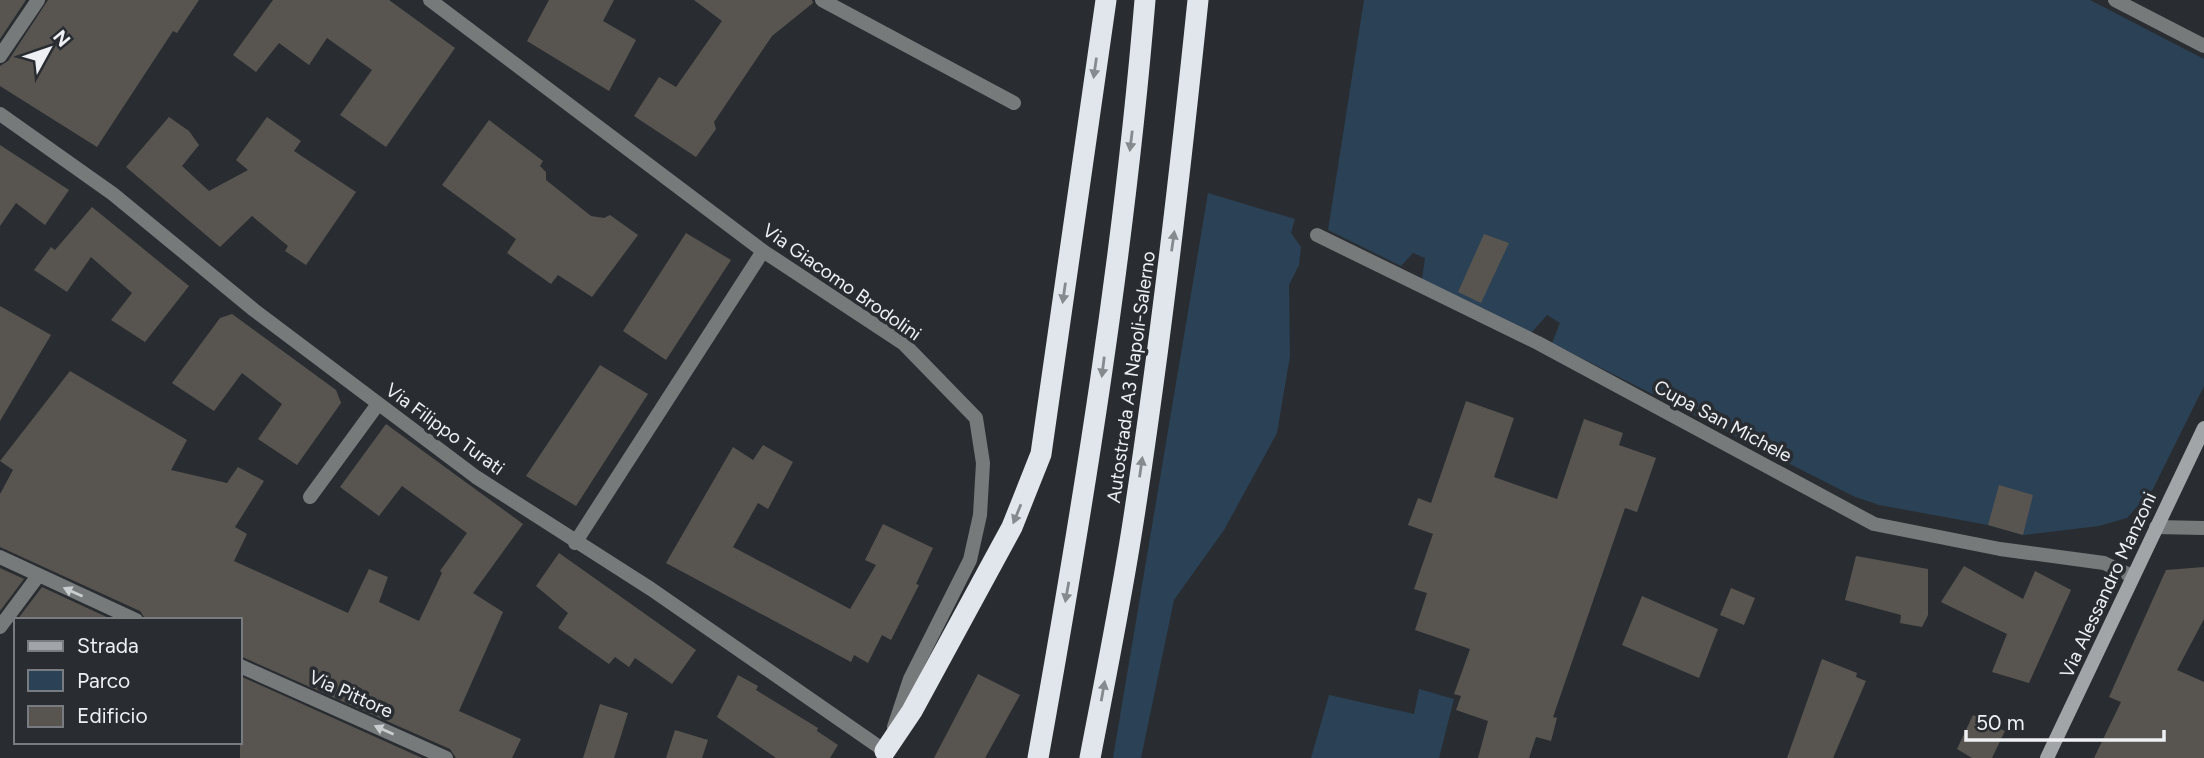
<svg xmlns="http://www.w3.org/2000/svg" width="2204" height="758" font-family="Figtree,sans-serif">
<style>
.green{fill:#2b4155}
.building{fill:#585550}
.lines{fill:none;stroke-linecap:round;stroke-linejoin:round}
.lane{stroke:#777a7b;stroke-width:14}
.street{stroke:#777a7b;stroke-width:14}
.secondary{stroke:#a2a5a8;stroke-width:14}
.highway{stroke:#e0e6eb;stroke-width:21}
.oneway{fill:#848a8e}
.oneway2{fill:#cacdcf}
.labels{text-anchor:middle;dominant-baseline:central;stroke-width:7;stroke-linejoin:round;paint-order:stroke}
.street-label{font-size:19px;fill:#eef0f3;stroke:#292d31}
</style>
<rect width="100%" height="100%" fill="#292d31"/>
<path class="green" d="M1364,0H2090L2204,59V386L2153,489L2127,518L2099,526L2023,535L1988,525L1879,505L1853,496L1552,343L1560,323L1547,315L1531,333L1422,279L1425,258L1413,253L1401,266L1328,230Z
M1208,193L1295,219L1291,233L1301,247L1299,265L1289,285L1290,356L1277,433L1224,530L1174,600L1141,758H1113Z
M1419,689L1454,699L1439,758H1311L1329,695L1414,714Z"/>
<path class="building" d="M0,0H26L0,39Z
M48,0H199L177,33L173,31L97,147L0,86V66L8,61Z
M273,0H389L455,48L386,147L340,115L372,70L327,38L309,65L279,43L256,72L233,55Z
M549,0H614L603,21L636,40L609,91L527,41Z
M694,0H812L813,3L772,36L714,122L716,129L696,157L634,116L659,77L676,87L722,21Z
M169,117L189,131L199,145L182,166L209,191L248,170L236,160L267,117L301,141L294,151L356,192L306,265L285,251L288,246L252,216L220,247L126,167Z
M489,120L543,161L540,166L546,172V180L591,216L604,218L610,215L638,235L592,297L558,275L551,284L507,253L516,239L442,185Z
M0,145L69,190L45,225L16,203L0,226Z
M92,207L189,286L145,342L111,320L132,293L91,257L67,292L34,270L51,247L55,250Z
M686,233L731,260L666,360L623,331Z
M1484,234L1509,243L1481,303L1458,292Z
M0,306L51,335L0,421Z
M232,314L336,390L341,403L297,465L258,439L282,404L242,373L214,411L172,383L220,318Z
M600,365L648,394L576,506L526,476Z
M70,371L187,440L171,470L227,483L238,467L264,481L235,527L247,534L234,561L348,613L369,569L388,577L379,602L419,621L442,573L440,571L467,533L402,486L379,516L340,487L386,424L523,524L473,593L503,612L459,711L521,739L512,758H456L450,749L240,656V620H146L140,611L0,547V494L13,470L0,461Z
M1466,401L1514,418L1494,477L1557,499L1584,419L1623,433L1619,445L1656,458L1637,512L1625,508L1553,717L1557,718L1551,741L1536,737L1529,758H1478L1488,721L1456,710L1461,696L1454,694L1470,649L1415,630L1427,593L1414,589L1433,534L1408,525L1418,498L1431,503Z
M763,445L793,462L768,509L758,503L733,547L850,609L876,565L865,560L883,524L933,548L916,584L919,585L891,640L882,635L868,663L854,655L851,662L666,563L733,447L753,460Z
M1999,485L2033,495L2023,535L1988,525Z
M559,553L696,650L672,684L635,658L629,667L615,657L609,664L558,628L568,613L536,586Z
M1856,556L1928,569V615L1922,627L1900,623L1901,615L1845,600Z
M1964,566L2023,599L2035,571L2071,590L2029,683L1992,672L2007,634L1941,602Z
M2204,567V619L2177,670L2204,682V758H2094L2121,702L2109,697L2166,570Z
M0,568L24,579L0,611Z
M42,587L113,620H17Z
M1731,588L1755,598L1744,625L1720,615Z
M1642,596L1718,629L1699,678L1622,645Z
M1822,659L1857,673L1856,677L1866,681L1833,758H1787Z
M978,674L1020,695L985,758H934Z
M738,675L758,686L756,690L818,728L817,731L838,745L830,758H776L717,717Z
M240,676L422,758H240Z
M600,704L628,713L614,758H583Z
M1973,715L2005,731L1992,758H1972L1957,749Z
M675,730L708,740L702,758H666Z"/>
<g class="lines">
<path class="lane" d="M2115,0L2204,46
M1317,235L1538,343L1874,524L2000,549L2104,563L2132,576"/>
<path class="street" d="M430,0L763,251L904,344L976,418L983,463L980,515L970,560L910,679L894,727
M822,0L1014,103
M0,56L38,0
M0,114L113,194L254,310L476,477L651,589L885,751
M310,497L378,404
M2156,527L2204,528
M575,543L763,251
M0,557L136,620
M0,627L38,576
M240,666L446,758"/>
<path class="secondary" d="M2047,758L2204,428"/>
<path class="highway" d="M885,751L912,711L1012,527L1041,454L1106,0
M1038,758C1083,507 1124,255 1145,0
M1090,758C1105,680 1121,601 1133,523C1160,349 1180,175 1198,0"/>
</g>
<defs><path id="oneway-solid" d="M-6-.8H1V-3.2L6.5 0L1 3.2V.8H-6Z" transform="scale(1.75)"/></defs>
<g class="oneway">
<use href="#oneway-solid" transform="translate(1095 68) rotate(98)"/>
<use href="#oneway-solid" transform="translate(1131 141) rotate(97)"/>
<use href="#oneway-solid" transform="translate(1173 241) rotate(-82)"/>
<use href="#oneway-solid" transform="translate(1064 293) rotate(98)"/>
<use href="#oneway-solid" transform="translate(1103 367) rotate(97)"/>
<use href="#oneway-solid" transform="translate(1141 467) rotate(-82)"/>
<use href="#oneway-solid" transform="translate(1017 514) rotate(112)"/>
<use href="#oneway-solid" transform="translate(1067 592) rotate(100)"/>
<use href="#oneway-solid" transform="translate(1103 691) rotate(-80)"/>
</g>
<g class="oneway2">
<use href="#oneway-solid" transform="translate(73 592) rotate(-156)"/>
<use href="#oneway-solid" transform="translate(384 730) rotate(-156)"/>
</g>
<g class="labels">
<g class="street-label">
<text transform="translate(842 282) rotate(35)">Via Giacomo Brodolini</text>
<text transform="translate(1131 377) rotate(-82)">Autostrada A3 Napoli-Salerno</text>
<text transform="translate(1723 421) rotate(28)">Cupa San Michele</text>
<text transform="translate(445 429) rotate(36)">Via Filippo Turati</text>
<text transform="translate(2108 585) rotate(-65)">Via Alessandro Manzoni</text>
<text transform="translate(351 694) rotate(24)">Via Pittore</text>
</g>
</g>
<rect x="14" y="618" width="228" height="126" fill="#292d31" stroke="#787b7f" stroke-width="2"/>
<rect x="28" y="641" width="35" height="10" fill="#a2a5a8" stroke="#787b7f" stroke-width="2"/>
<text x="77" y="653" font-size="21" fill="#eef0f3">Strada</text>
<rect x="28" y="670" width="35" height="21" fill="#2b4155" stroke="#787b7f" stroke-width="2"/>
<text x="77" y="688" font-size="21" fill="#eef0f3">Parco</text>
<rect x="28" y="706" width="35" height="21" fill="#585550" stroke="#787b7f" stroke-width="2"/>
<text x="77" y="723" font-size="21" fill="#eef0f3">Edificio</text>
<g transform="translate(49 49) rotate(50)" stroke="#292d31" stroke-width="5" paint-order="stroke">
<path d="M0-5L12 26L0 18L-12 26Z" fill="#eef0f3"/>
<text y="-10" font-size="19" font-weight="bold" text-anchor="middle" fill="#eef0f3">N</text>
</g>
<path d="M1966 730v10h198v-10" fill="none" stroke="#eef0f3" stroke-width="3.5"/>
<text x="1976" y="730" font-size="21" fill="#eef0f3" stroke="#292d31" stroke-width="5" paint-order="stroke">50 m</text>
</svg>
